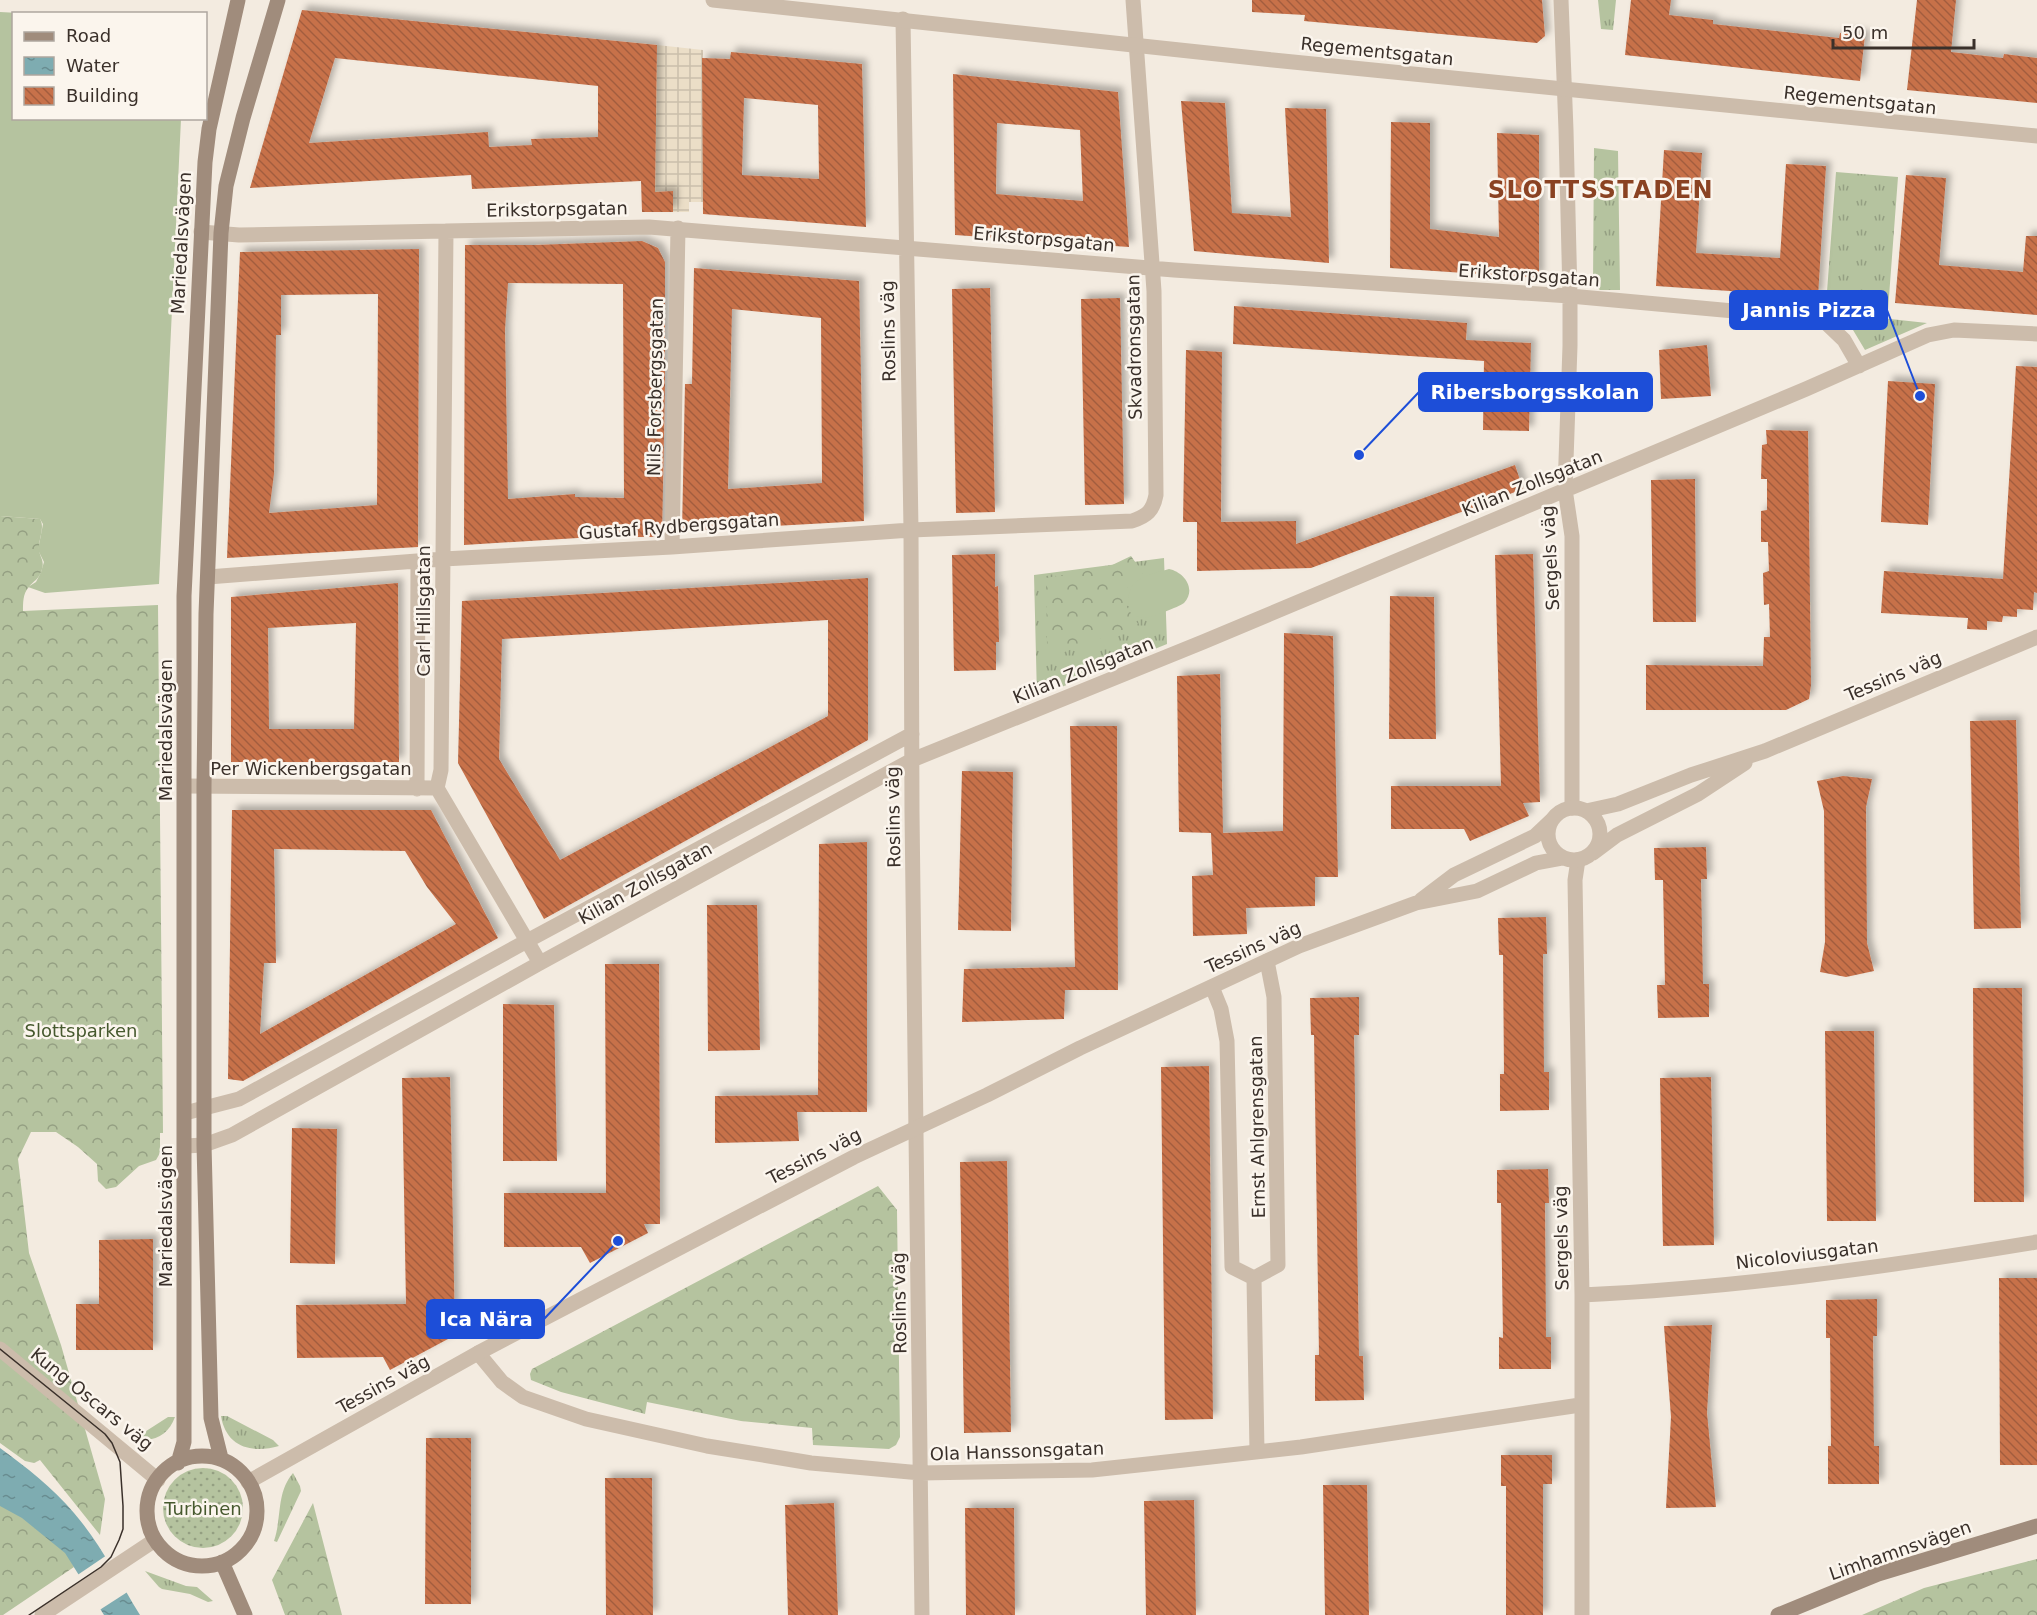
<svg xmlns="http://www.w3.org/2000/svg" width="2037" height="1615" font-family="'DejaVu Sans',sans-serif">
<style>
.grass{fill:url(#grass-tufts)}
.forest{fill:url(#forest-crowns)}
.garden{fill:url(#garden-dots)}
.pitch{fill:#b5c39f}
.plaza{fill:url(#plaza-grid)}
.water{fill:url(#water-ripples)}
.pier{fill:#f3ebe0}
.building{fill:url(#building-back-hatch);fill-rule:evenodd;filter:url(#shadow)}
.lines{fill:none;stroke-linecap:round;stroke-linejoin:round}
.minor{stroke:#ccbcab;stroke-width:15}
.tertiary{stroke:#ccbcab;stroke-width:15}
.secondary{stroke:#a08c7c;stroke-width:15}
.tram{stroke:#3a302a;stroke-width:1.5}
.labels{text-anchor:middle;dominant-baseline:central;stroke-width:5;stroke-linejoin:round;paint-order:stroke}
.street-label{font-size:18px;fill:#3a302a;stroke:#fbf5ed}
.park-label{font-size:18px;fill:#46592e;stroke:#fbf5ed}
.district-label{font-size:24px;font-weight:bold;letter-spacing:1.5px;fill:#8a4222;stroke:#fbf5ed}
.leader{fill:none;stroke:#1d4ed8;stroke-width:2}
.callout-dot{fill:#1d4ed8;stroke:#fbf5ed;stroke-width:2}
.callout{fill:#1d4ed8;stroke:#1d4ed8;stroke-width:2}
.callout-label{font-size:20px;text-anchor:middle;font-weight:bold;fill:#fff}
</style>
<defs>
<pattern id="grass-tufts" width="24" height="20" patternUnits="userSpaceOnUse" patternTransform="scale(1.5)"><rect width="24" height="20" fill="#b5c39f"/><path d="M3 7l-1-3M5 7V3M7 7l1-3M15 17l-1-3M17 17v-4M19 17l1-3" fill="none" stroke="#949f82"/></pattern>
<pattern id="forest-crowns" width="20" height="18" patternUnits="userSpaceOnUse" patternTransform="scale(1.5)"><rect width="20" height="18" fill="#b5c39f"/><path d="M2 6a3 3 0 1 1 6 0M12 15a3 3 0 1 1 6 0" fill="none" stroke="#949f82"/></pattern>
<pattern id="garden-dots" width="8" height="8" patternUnits="userSpaceOnUse" patternTransform="scale(1.5)"><rect width="8" height="8" fill="#b5c39f"/><path d="M2 2h.1M6 6h.1" fill="none" stroke="#949f82" stroke-width="1.8" stroke-linecap="round"/></pattern>
<pattern id="plaza-grid" width="8" height="8" patternUnits="userSpaceOnUse" patternTransform="scale(1.5)"><rect width="8" height="8" fill="#ebdec7"/><path d="M0 4h8M4 0v8" fill="none" stroke="#cabfab"/></pattern>
<pattern id="water-ripples" width="26" height="14" patternUnits="userSpaceOnUse" patternTransform="scale(1.5)"><rect width="26" height="14" fill="#7eacb1"/><path d="M2 4q2-2 4 0t4 0M15 11q2-2 4 0t4 0" fill="none" stroke="#688c90"/></pattern>
<pattern id="building-back-hatch" width="6" height="6" patternUnits="userSpaceOnUse" patternTransform="scale(1.5)"><rect width="6" height="6" fill="#c7714a"/><path d="M-1 5l2 2M0 0l6 6M5-1l2 2" fill="none" stroke="#a35d3e"/></pattern>
<filter id="shadow"><feDropShadow dx="5" dy="-5" stdDeviation="3" flood-color="#0004"/></filter>
</defs>
<rect width="100%" height="100%" fill="#f3ebe0"/>
<path class="grass" d="M1598,0H1616L1613,30L1601,29Z
M1594,148L1618,151L1620,290H1600L1593,284Z
M1836,172L1898,177L1888,310L1826,305Z
M1863,316L1927,323L1865,350L1853,330Z
M1164,558L1167,644L1037,697L1034,575Z
M221,1416H227L273,1440L279,1446C252,1454 226,1447 221,1416Z
M168,1417H175C169,1433 157,1442 139,1439L140,1435Z
M293,1473L300,1486L301,1491L277,1542L274,1541C282,1518 276,1493 293,1473Z
M145,1571L186,1586L197,1587L213,1601L208,1602L190,1594L162,1589L159,1587Z"/>
<path class="forest" d="M0,516L40,519C45,528 39,537 39,547C38,555 45,560 42,569C39,580 34,580 28,588C23,594 23,603 23,611L158,605L163,1133H160V1153L156,1160L139,1166L116,1187L106,1189L98,1181L97,1164L78,1147L56,1132H31L18,1159L29,1253L61,1345L105,1499L100,1535L40,1460L34,1463L25,1461L0,1443Z
M1131,556L1143,573L1128,585L1123,601L1138,624L1062,653L1047,644L1046,578L1108,567Z
M878,1186L897,1210L900,1437L896,1445L889,1449L813,1445L812,1428L741,1421L647,1402L645,1414L561,1392L531,1380L530,1374L532,1369Z
M0,1501L62,1543L74,1567L3,1615H0Z
M313,1503L342,1615H285L272,1580Z
M2037,1559V1615H1862L1924,1588Z"/>
<path class="garden" d="M163 1508a40 40 0 1 1 80 0a40 40 0 1 1-80 0Z"/>
<path class="pitch" d="M0,12L19,13L14,14V118L181,119L159,584L45,593L28,587L36,582L41,572L44,562L38,550L43,524L40,519L0,516Z
M1169,569C1184,572 1197,589 1184,603C1179,607 1151,617 1145,618C1126,619 1124,593 1135,583C1144,575 1158,572 1169,569Z"/>
<path class="plaza" d="M657,45L703,50V202H689V212H673V191L655,192Z"/>
<path class="water" d="M0,1448C26,1467 53,1488 74,1513C100,1543 119,1581 140,1615H104L65,1553L22,1518L0,1506Z"/>
<path class="pier" d="M107,1555L129,1591L98,1611L76,1576Z"/>
<path class="building" d="M1252,0H1542L1545,36L1537,43L1304,21L1305,15L1252,12Z
M1631,0H1671L1669,15L1713,20V24L1839,38L1840,33L1865,35L1860,81L1625,55Z
M1917,0H1956L1951,52L2003,58L2004,54L2037,58V103L1907,90Z
M302,10L657,45L655,192L673,191V212H642L641,181L472,189L471,175L250,188ZM335,58L598,86V137L531,139L532,145L489,147L488,132L309,143Z
M731,52L862,64L866,227L703,214L702,58L730,59ZM744,98L818,105L819,179L742,175Z
M953,74L1118,92L1129,247L955,235ZM997,123L1080,130L1083,201L996,194Z
M1181,101L1225,103L1232,213L1291,217L1285,108L1326,109L1329,263L1194,251Z
M1391,122L1430,123V229L1499,237L1497,133L1539,135V278L1390,268Z
M1664,150L1702,153L1696,253L1780,258L1786,164L1826,166L1818,297L1656,286Z
M1906,175L1946,178L1939,265L2023,272L2026,236H2037V315L1895,303Z
M642,241L658,248L665,262V384L662,537H594L464,545L465,245H536ZM508,283L623,284L624,498L575,497V494L508,499L505,330Z
M419,249L418,547L227,558L240,252ZM378,294L377,505L269,513L274,474L276,335H281V295Z
M694,268L859,281L864,521L682,531L685,384H692ZM732,309L821,318L822,483L728,489Z
M990,288L995,512L956,513L952,289Z
M1120,298L1124,504L1085,505L1081,299Z
M1234,306L1467,323L1466,340L1531,343L1529,431L1483,430L1484,361L1233,344Z
M1707,345L1711,396L1661,399L1659,350Z
M1186,350L1222,352L1221,522L1296,521V544L1515,465L1523,489L1311,568L1197,571V522H1183Z
M2016,366L2037,367V593L2034,592L2033,610L2017,609V617L2003,616L2002,622L1987,621V630L1967,629L1968,618L1881,613L1884,571L2003,579Z
M1888,381L1935,384L1928,525L1881,522Z
M1766,430L1808,431L1811,685L1809,699L1786,710H1646V665L1763,666L1764,637H1770L1769,604L1764,605L1763,573L1769,571L1768,542H1761V511L1767,510V479H1761L1762,445L1767,444Z
M1695,479L1696,622H1653L1651,480Z
M995,554V587L998,586L999,642H996V670L954,671L952,555Z
M1533,554L1540,802L1523,803L1529,816L1470,841L1464,829H1391V786H1501L1495,555Z
M868,578V740L544,919L458,763L462,601ZM828,620V716L560,860L499,759L502,639Z
M398,583L399,762H231V597ZM356,623L354,729H269L268,628Z
M1390,596L1434,597L1436,739H1389Z
M1284,633L1333,636L1338,877H1315V906L1246,908L1247,934L1193,936L1192,876L1213,875L1211,833L1179,832L1177,676L1220,674L1223,833L1283,831Z
M2016,720L2021,928L1974,929L1970,721Z
M1070,726H1117L1118,990H1065L1064,1019L962,1022L964,969L1075,967Z
M962,771L1013,772L1011,931L958,930Z
M1843,776L1872,779L1866,807L1867,943L1874,971L1846,977L1820,972L1825,942L1824,811L1817,781Z
M232,810H431L498,938L243,1081L228,1079ZM274,849L405,851L427,887L456,924L260,1034L264,963H276Z
M867,842V1112H797L799,1141L715,1143V1096L818,1095L819,844Z
M1706,847L1707,879H1701L1703,984H1709V1017L1658,1018L1657,985H1665L1663,880H1655L1654,848Z
M707,905H757L760,1050L708,1051Z
M1546,917L1547,954H1543L1544,1072H1549V1110L1500,1111V1074H1504L1503,955H1499L1498,918Z
M605,964H659L660,1224H644L648,1233L590,1263L581,1247H504V1193H606Z
M1973,988H2022L2024,1202H1974Z
M1359,997V1035H1354L1359,1356H1363L1364,1400L1315,1401V1355H1319L1314,1035H1311L1310,998Z
M503,1004L554,1005L557,1161H503Z
M1825,1031H1874L1876,1221H1827Z
M1209,1066L1213,1419L1165,1420L1161,1067Z
M450,1077L455,1331H447L448,1339L390,1370L383,1357L297,1358L296,1305L406,1304L402,1078Z
M1711,1077L1714,1245L1663,1246L1660,1078Z
M292,1128L337,1129L335,1264L290,1263Z
M1007,1161L1011,1432L964,1433L960,1162Z
M1548,1169L1549,1203H1545L1546,1337H1551V1369H1499V1337L1503,1338L1501,1203H1497V1170Z
M153,1239V1350H76V1304H99V1240Z
M1999,1278H2037V1465H2000Z
M1877,1299V1336H1873L1874,1446H1879V1484H1828V1446H1831L1830,1338H1826V1300Z
M1712,1325L1707,1413L1716,1507L1666,1508L1671,1417L1664,1326Z
M426,1438H471V1604H425Z
M1501,1455H1552V1484H1543V1615H1506V1486H1501Z
M605,1478H652L653,1615H606Z
M1323,1485H1367L1369,1615H1325Z
M1194,1500L1196,1615H1146L1144,1501Z
M834,1503L838,1615H788L785,1505Z
M965,1508H1014L1015,1615H966Z"/>
<g class="lines">
<path class="minor" d="M1561,0L1566,130L1570,296V346L1565,489L1572,536V808
M903,19L911,530L912,813L922,1615
M446,231L441,770L437,788L540,963
M201,232L239,235L649,227L1174,270L1570,296L1822,319L1844,340L1859,366
M672,547L678,228
M208,577L443,559L672,547L911,530L1132,521C1147,516 1153,511 1156,495L1154,291L1133,0
M185,786L437,788
M417,789L418,561
M1578,860L1575,880L1582,1295V1615
M1212,987L1221,1009L1227,1041L1232,1267L1254,1278
M185,1113L239,1099L527,941L912,734
M185,1146L204,1145L232,1135L540,963L912,760L1203,642L1613,470L1806,389L1928,335L1954,330L2037,334
M1254,1278L1278,1265L1274,997L1267,961
M1254,1278L1257,1452
M1582,1295C1734,1288 1886,1267 2037,1242
M0,1349L158,1480
M478,1353L502,1382L523,1397L586,1419L707,1446L769,1456L811,1463L921,1473L1092,1470L1157,1463L1301,1447L1580,1405
M42,1615L155,1540"/>
<path class="tertiary" d="M713,0L1273,60L2037,136
M1548 834a26 26 0 1 1 52 0a26 26 0 1 1-52 0Z
M1586,811L1618,804L1691,775L1765,751L2037,637
M1593,853L1617,835L1698,794L1745,763
M1421,900L1454,875L1535,836L1553,819
M248,1482L478,1353L854,1157L987,1095L1080,1048L1299,946L1416,903L1477,891L1536,863L1563,858"/>
<path class="secondary" d="M147 1511a55 55 0 1 1 110 0a55 55 0 1 1-110 0Z
M221,1458L211,1418L204,1145V787L206,614L221,233L226,186L243,118L278,0
M178,1463L184,1442V596L205,162L209,129L238,0
M222,1562L245,1615
M1778,1615L1878,1574L2037,1526"/>
<path class="tram" d="M0,1349L105,1434L112,1443L120,1462L123,1506V1529L119,1540L111,1557L101,1567L29,1615"/>
</g>
<g class="labels">
<g class="street-label">
<text transform="translate(1377 51) rotate(6)">Regementsgatan</text>
<text transform="translate(1860 100) rotate(6)">Regementsgatan</text>
<text transform="translate(557 209) rotate(-1)">Erikstorpsgatan</text>
<text transform="translate(1044 239) rotate(5)">Erikstorpsgatan</text>
<text transform="translate(181 243) rotate(-87)">Mariedalsvägen</text>
<text transform="translate(1529 275) rotate(4)">Erikstorpsgatan</text>
<text transform="translate(888 331) rotate(-91)">Roslins väg</text>
<text transform="translate(1134 347) rotate(-91)">Skvadronsgatan</text>
<text transform="translate(655 387) rotate(-89)">Nils Forsbergsgatan</text>
<text transform="translate(1532 483) rotate(-22)">Kilian Zollsgatan</text>
<text transform="translate(679 526) rotate(-4)">Gustaf Rydbergsgatan</text>
<text transform="translate(1550 558) rotate(-93)">Sergels väg</text>
<text transform="translate(423 611) rotate(-90)">Carl Hillsgatan</text>
<text transform="translate(1083 670) rotate(-22)">Kilian Zollsgatan</text>
<text transform="translate(1893 676) rotate(-23)">Tessins väg</text>
<text transform="translate(165 730) rotate(-90)">Mariedalsvägen</text>
<text x="311" y="768">Per Wickenbergsgatan</text>
<text transform="translate(893 817) rotate(-91)">Roslins väg</text>
<text transform="translate(645 883) rotate(-29)">Kilian Zollsgatan</text>
<text transform="translate(1253 947) rotate(-24)">Tessins väg</text>
<text transform="translate(1257 1127) rotate(-91)">Ernst Ahlgrensgatan</text>
<text transform="translate(814 1156) rotate(-27)">Tessins väg</text>
<text transform="translate(165 1216) rotate(-90)">Mariedalsvägen</text>
<text transform="translate(1561 1238) rotate(-91)">Sergels väg</text>
<text transform="translate(1807 1254) rotate(-7)">Nicoloviusgatan</text>
<text transform="translate(899 1303) rotate(-91)">Roslins väg</text>
<text transform="translate(383 1384) rotate(-29)">Tessins väg</text>
<text transform="translate(92 1399) rotate(39)">Kung Oscars väg</text>
<text transform="translate(1017 1451) rotate(-2)">Ola Hanssonsgatan</text>
<text transform="translate(1900 1550) rotate(-19)">Limhamnsvägen</text>
</g>
<g class="park-label">
<text x="81" y="1030">Slottsparken</text>
<text x="203" y="1508">Turbinen</text>
</g>
<g class="district-label">
<text x="1601" y="190">SLOTTSSTADEN</text>
</g>
</g>
<path class="leader" d="M1920 396L1887 310M1359 455L1419 392M618 1241L544 1319"/>
<g class="callout-dot">
<circle cx="1920" cy="396" r="6"/>
<circle cx="1359" cy="455" r="6"/>
<circle cx="618" cy="1241" r="6"/>
</g>
<g class="callout">
<rect x="1730" y="291" width="157" height="38" rx="6"/>
<rect x="1419" y="373" width="233" height="38" rx="6"/>
<rect x="427" y="1300" width="117" height="38" rx="6"/>
</g>
<g class="callout-label">
<text x="1809" y="317">Jannis Pizza</text>
<text x="1535" y="399">Ribersborgsskolan</text>
<text x="486" y="1326">Ica Nära</text>
</g>
<rect x="12" y="12" width="195" height="108" fill="#fbf5ed" stroke="#aea69f" stroke-width="1.5"/>
<rect x="24" y="32" width="30" height="9" fill="#a08c7c" stroke="#aea69f" stroke-width="1.5"/>
<text x="66" y="42" font-size="18" fill="#3a302a">Road</text>
<rect x="24" y="57" width="30" height="18" fill="url(#water-ripples)" stroke="#aea69f" stroke-width="1.5"/>
<text x="66" y="72" font-size="18" fill="#3a302a">Water</text>
<rect x="24" y="87" width="30" height="18" fill="url(#building-back-hatch)" stroke="#aea69f" stroke-width="1.5"/>
<text x="66" y="102" font-size="18" fill="#3a302a">Building</text>
<path d="M1833 39v9h141v-9" fill="none" stroke="#3a302a" stroke-width="3"/>
<text x="1842" y="39" font-size="18" fill="#3a302a" stroke="#fbf5ed" stroke-width="4.5" paint-order="stroke">50 m</text>
</svg>
